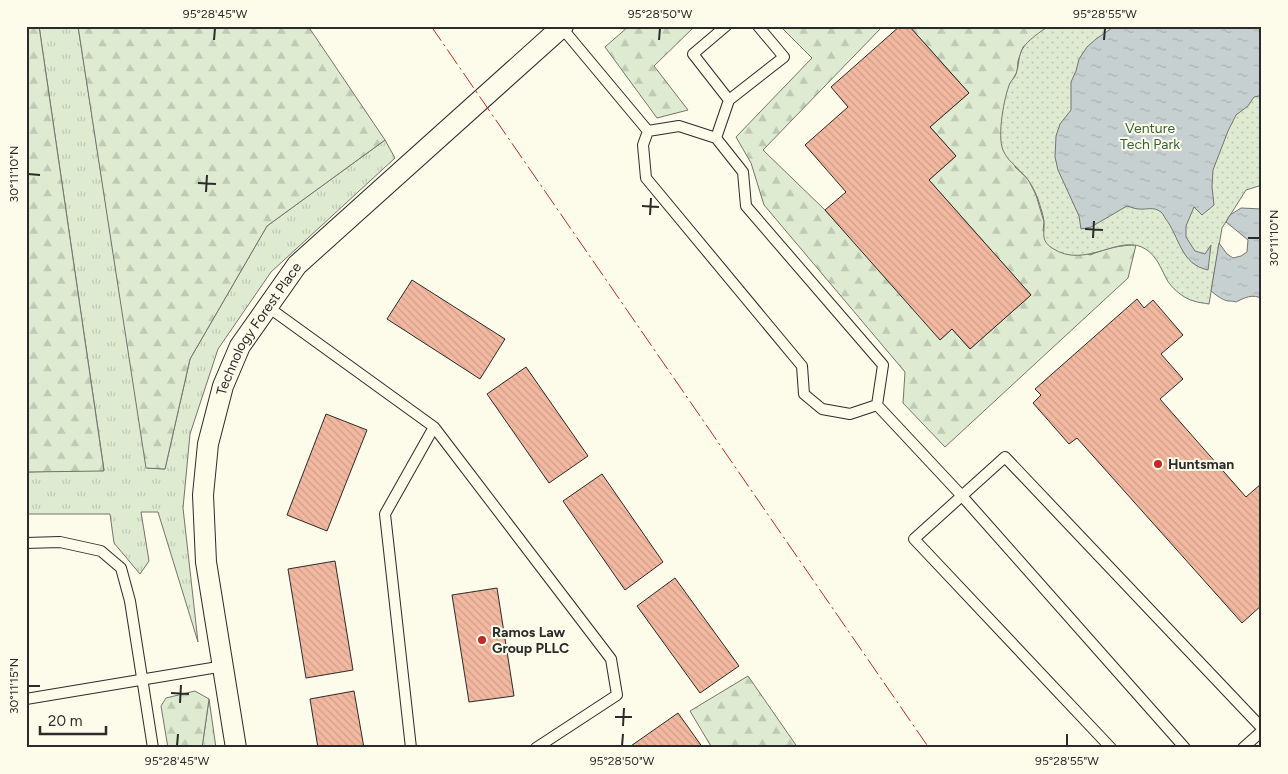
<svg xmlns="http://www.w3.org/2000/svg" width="1288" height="774" font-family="Figtree,sans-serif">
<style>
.grass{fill:url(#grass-tufts);stroke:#74746e}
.forest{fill:url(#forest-firs);stroke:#74746e}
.park{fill:url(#park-dots);stroke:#74746e}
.water{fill:url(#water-ripples);stroke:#74746e}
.building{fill:url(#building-back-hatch);stroke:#2b2b2b}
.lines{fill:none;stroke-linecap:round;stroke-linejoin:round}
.service-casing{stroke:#2b2b2b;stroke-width:12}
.minor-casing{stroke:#2b2b2b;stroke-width:22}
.service{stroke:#fdfbea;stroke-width:10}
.minor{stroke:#fdfbea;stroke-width:20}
.power{stroke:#c62828;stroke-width:1;stroke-dasharray:18 4 2.5 4;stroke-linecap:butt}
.ticks{fill:none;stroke:#2b2b2b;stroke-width:2}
.poi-dot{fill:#c62828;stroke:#fdfbea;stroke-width:2}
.labels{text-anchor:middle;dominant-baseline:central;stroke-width:4;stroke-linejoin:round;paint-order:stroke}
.park-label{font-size:14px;fill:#34623c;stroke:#fdfbea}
.street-label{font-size:14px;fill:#2b2b2b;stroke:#fdfbea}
.poi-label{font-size:14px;font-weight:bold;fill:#2b2b2b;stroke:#fdfbea;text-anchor:start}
.neatline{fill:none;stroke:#2b2b2b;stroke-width:2}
.ticks-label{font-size:12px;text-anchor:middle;fill:#2b2b2b}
</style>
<defs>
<pattern id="grass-tufts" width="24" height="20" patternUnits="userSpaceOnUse" patternTransform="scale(1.25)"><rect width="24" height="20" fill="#deebd1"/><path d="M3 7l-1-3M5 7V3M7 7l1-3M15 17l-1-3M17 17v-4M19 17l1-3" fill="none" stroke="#bfcab4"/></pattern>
<pattern id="forest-firs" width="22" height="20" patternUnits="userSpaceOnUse" patternTransform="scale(1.25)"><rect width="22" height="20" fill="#deebd1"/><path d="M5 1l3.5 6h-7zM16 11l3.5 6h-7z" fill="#bfcab4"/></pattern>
<pattern id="park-dots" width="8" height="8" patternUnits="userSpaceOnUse" patternTransform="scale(1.25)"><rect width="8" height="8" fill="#deebd1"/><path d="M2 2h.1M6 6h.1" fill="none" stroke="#bfcab4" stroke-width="1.8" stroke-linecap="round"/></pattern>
<pattern id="water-ripples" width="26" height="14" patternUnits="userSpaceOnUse" patternTransform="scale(1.25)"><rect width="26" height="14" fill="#c7d0d0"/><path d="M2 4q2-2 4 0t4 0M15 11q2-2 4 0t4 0" fill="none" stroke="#abb3b3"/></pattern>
<pattern id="building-back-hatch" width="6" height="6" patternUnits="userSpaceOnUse" patternTransform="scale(1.25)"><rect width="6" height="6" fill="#f2b8a0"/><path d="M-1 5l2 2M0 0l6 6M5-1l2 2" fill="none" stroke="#d09e8a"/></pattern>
</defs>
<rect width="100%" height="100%" fill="#fdfbea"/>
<path class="grass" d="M39,26H78L147,468L165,469L190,359L267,226L385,140L395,158L271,272L218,349L190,434L183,508L198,642L158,512H141L149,561L140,574L114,543L110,514H26V472L104,470Z
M209,699L216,748H202Z"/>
<path class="forest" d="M26,26H39L104,471L26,472Z
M78,26H308L385,140L267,226L190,359L165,469L146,468Z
M629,26H695L654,66L688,110L657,118L605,47Z
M780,26H883L763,150L825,210L941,339L952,329L970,349L1031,295L929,180L956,156L930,127L969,93L909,26H1049L1023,47L1018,61L1017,72L1010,84L1003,112L1015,167L1028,179L1036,195L1044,222L1043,231L1090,255C1105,249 1119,245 1136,245L1128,278L945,447L903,403L905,372L764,205L751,163L736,137L812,58Z
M748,676L798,748H712L690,711Z
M195,691L209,699L202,748H168L161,706L166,698Z"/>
<path class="park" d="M1049,26H1262V185L1246,190L1222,228L1209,304C1205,303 1199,303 1194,301C1184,299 1170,287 1166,278C1161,268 1156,256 1147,250C1121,231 1086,271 1052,248C1040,240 1045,233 1044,221C1043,214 1040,206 1038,199C1034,189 1030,181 1022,173C1016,166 1007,160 1003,150C997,136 1004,97 1010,83C1012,80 1015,77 1016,74C1019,66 1018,56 1023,48C1027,41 1041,31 1049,26Z"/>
<path class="water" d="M1115,26H1262V92L1259,96L1254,97L1248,106L1236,115L1228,131L1213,170L1212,187L1214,205L1202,215L1194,207L1186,226V237L1195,251L1205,254L1211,245L1208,270C1180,264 1180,237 1165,218C1164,216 1163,214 1161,212C1153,206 1146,210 1139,209C1135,209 1131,207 1127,206L1091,227L1081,229L1079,216L1058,170L1055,157L1056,136L1060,124L1071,110V82L1076,71L1079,59L1087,47L1096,39Z
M1241,208L1262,209V299C1253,293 1244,298 1236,302C1233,301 1231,301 1228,301C1222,300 1216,295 1211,291L1219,243L1227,254L1233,258L1241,256L1247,252L1248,240L1226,222L1230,215Z"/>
<path class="building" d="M900,26H909L969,93L930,127L956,156L929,180L1031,295L970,349L952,329L940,340L825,210L846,192L805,145L848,107L831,87Z
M412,280L505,339L480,379L387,319Z
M1137,299L1144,308L1153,300L1183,335L1161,354L1183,379L1160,399L1246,497L1262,483V605L1242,623L1077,438L1069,444L1033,403L1041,395L1035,389Z
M526,367L588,456L549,483L487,394Z
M326,414L367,430L327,531L287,515Z
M602,474L663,562L625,590L563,501Z
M335,561L353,670L306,678L288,569Z
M675,578L739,666L700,693L637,606Z
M497,588L514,696L469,702L452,595Z
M354,691L364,748H318L310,699Z
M678,713L703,748H628Z"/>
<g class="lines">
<g class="service-casing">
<path id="service" d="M726,26L693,54L729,100
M562,28L648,131
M716,138L729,100L784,57L758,26
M268,307L434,427L611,659L617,695L536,748
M877,405L883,365L746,206L743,172L716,138L679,126L648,131L643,145L646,178L802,366L804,394L822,409L850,414L877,405L962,496L1185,748
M26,543L60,542L101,551L121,568L130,601L153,748
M26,699L224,666
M411,748L385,514L434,427
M1111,748L914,539L1005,457L1262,728
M1243,748L1262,731"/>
</g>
<g class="minor-casing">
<g id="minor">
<path id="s1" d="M236,748L206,562L203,495L208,444L223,386L240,346L297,265L563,26"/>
</g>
</g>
<use href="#service" class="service"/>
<use href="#minor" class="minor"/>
<path class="power" d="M431,26L929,748"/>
</g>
<path class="ticks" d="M214,40L215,28M659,40L660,28M1104,40L1105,28M28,174L40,175M198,183L216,184M206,192L207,175M642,206L659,207M650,215L651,198M1085,229L1103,230M1093,238L1094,221M1248,238H1260M28,686H40M171,693L189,694M180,703L181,685M615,717H632M623,726L624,708M177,746L178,734M622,746L623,734M1067,746V734"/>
<g class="poi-dot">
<circle cx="1158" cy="464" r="5"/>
<circle cx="482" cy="640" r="5"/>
</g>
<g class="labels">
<g class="park-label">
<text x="1150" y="128">Venture<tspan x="1150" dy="16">Tech Park</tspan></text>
</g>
<g class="street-label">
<text stroke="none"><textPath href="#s1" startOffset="434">Technology Forest Place</textPath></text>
</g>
<g class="poi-label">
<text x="1168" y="464">Huntsman</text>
<text x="492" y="632">Ramos Law<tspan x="492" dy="16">Group PLLC</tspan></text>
</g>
</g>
<rect width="1288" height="774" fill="none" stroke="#fdfbea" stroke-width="55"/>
<path d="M40 726v8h66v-8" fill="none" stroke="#2b2b2b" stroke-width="2.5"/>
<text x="48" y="726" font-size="15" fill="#2b2b2b" stroke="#fdfbea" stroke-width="4" paint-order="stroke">20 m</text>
<rect x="28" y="28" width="1232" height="718" class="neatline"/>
<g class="ticks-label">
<text x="215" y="18">95°28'45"W</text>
<text x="660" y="18">95°28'50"W</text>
<text x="1105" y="18">95°28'55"W</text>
<text transform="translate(14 174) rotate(-90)" y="4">30°11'10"N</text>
<text transform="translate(1274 238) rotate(-90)" y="4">30°11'10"N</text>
<text transform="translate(14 686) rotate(-90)" y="4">30°11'15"N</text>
<text x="177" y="765">95°28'45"W</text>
<text x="622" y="765">95°28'50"W</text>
<text x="1067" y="765">95°28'55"W</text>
</g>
</svg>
